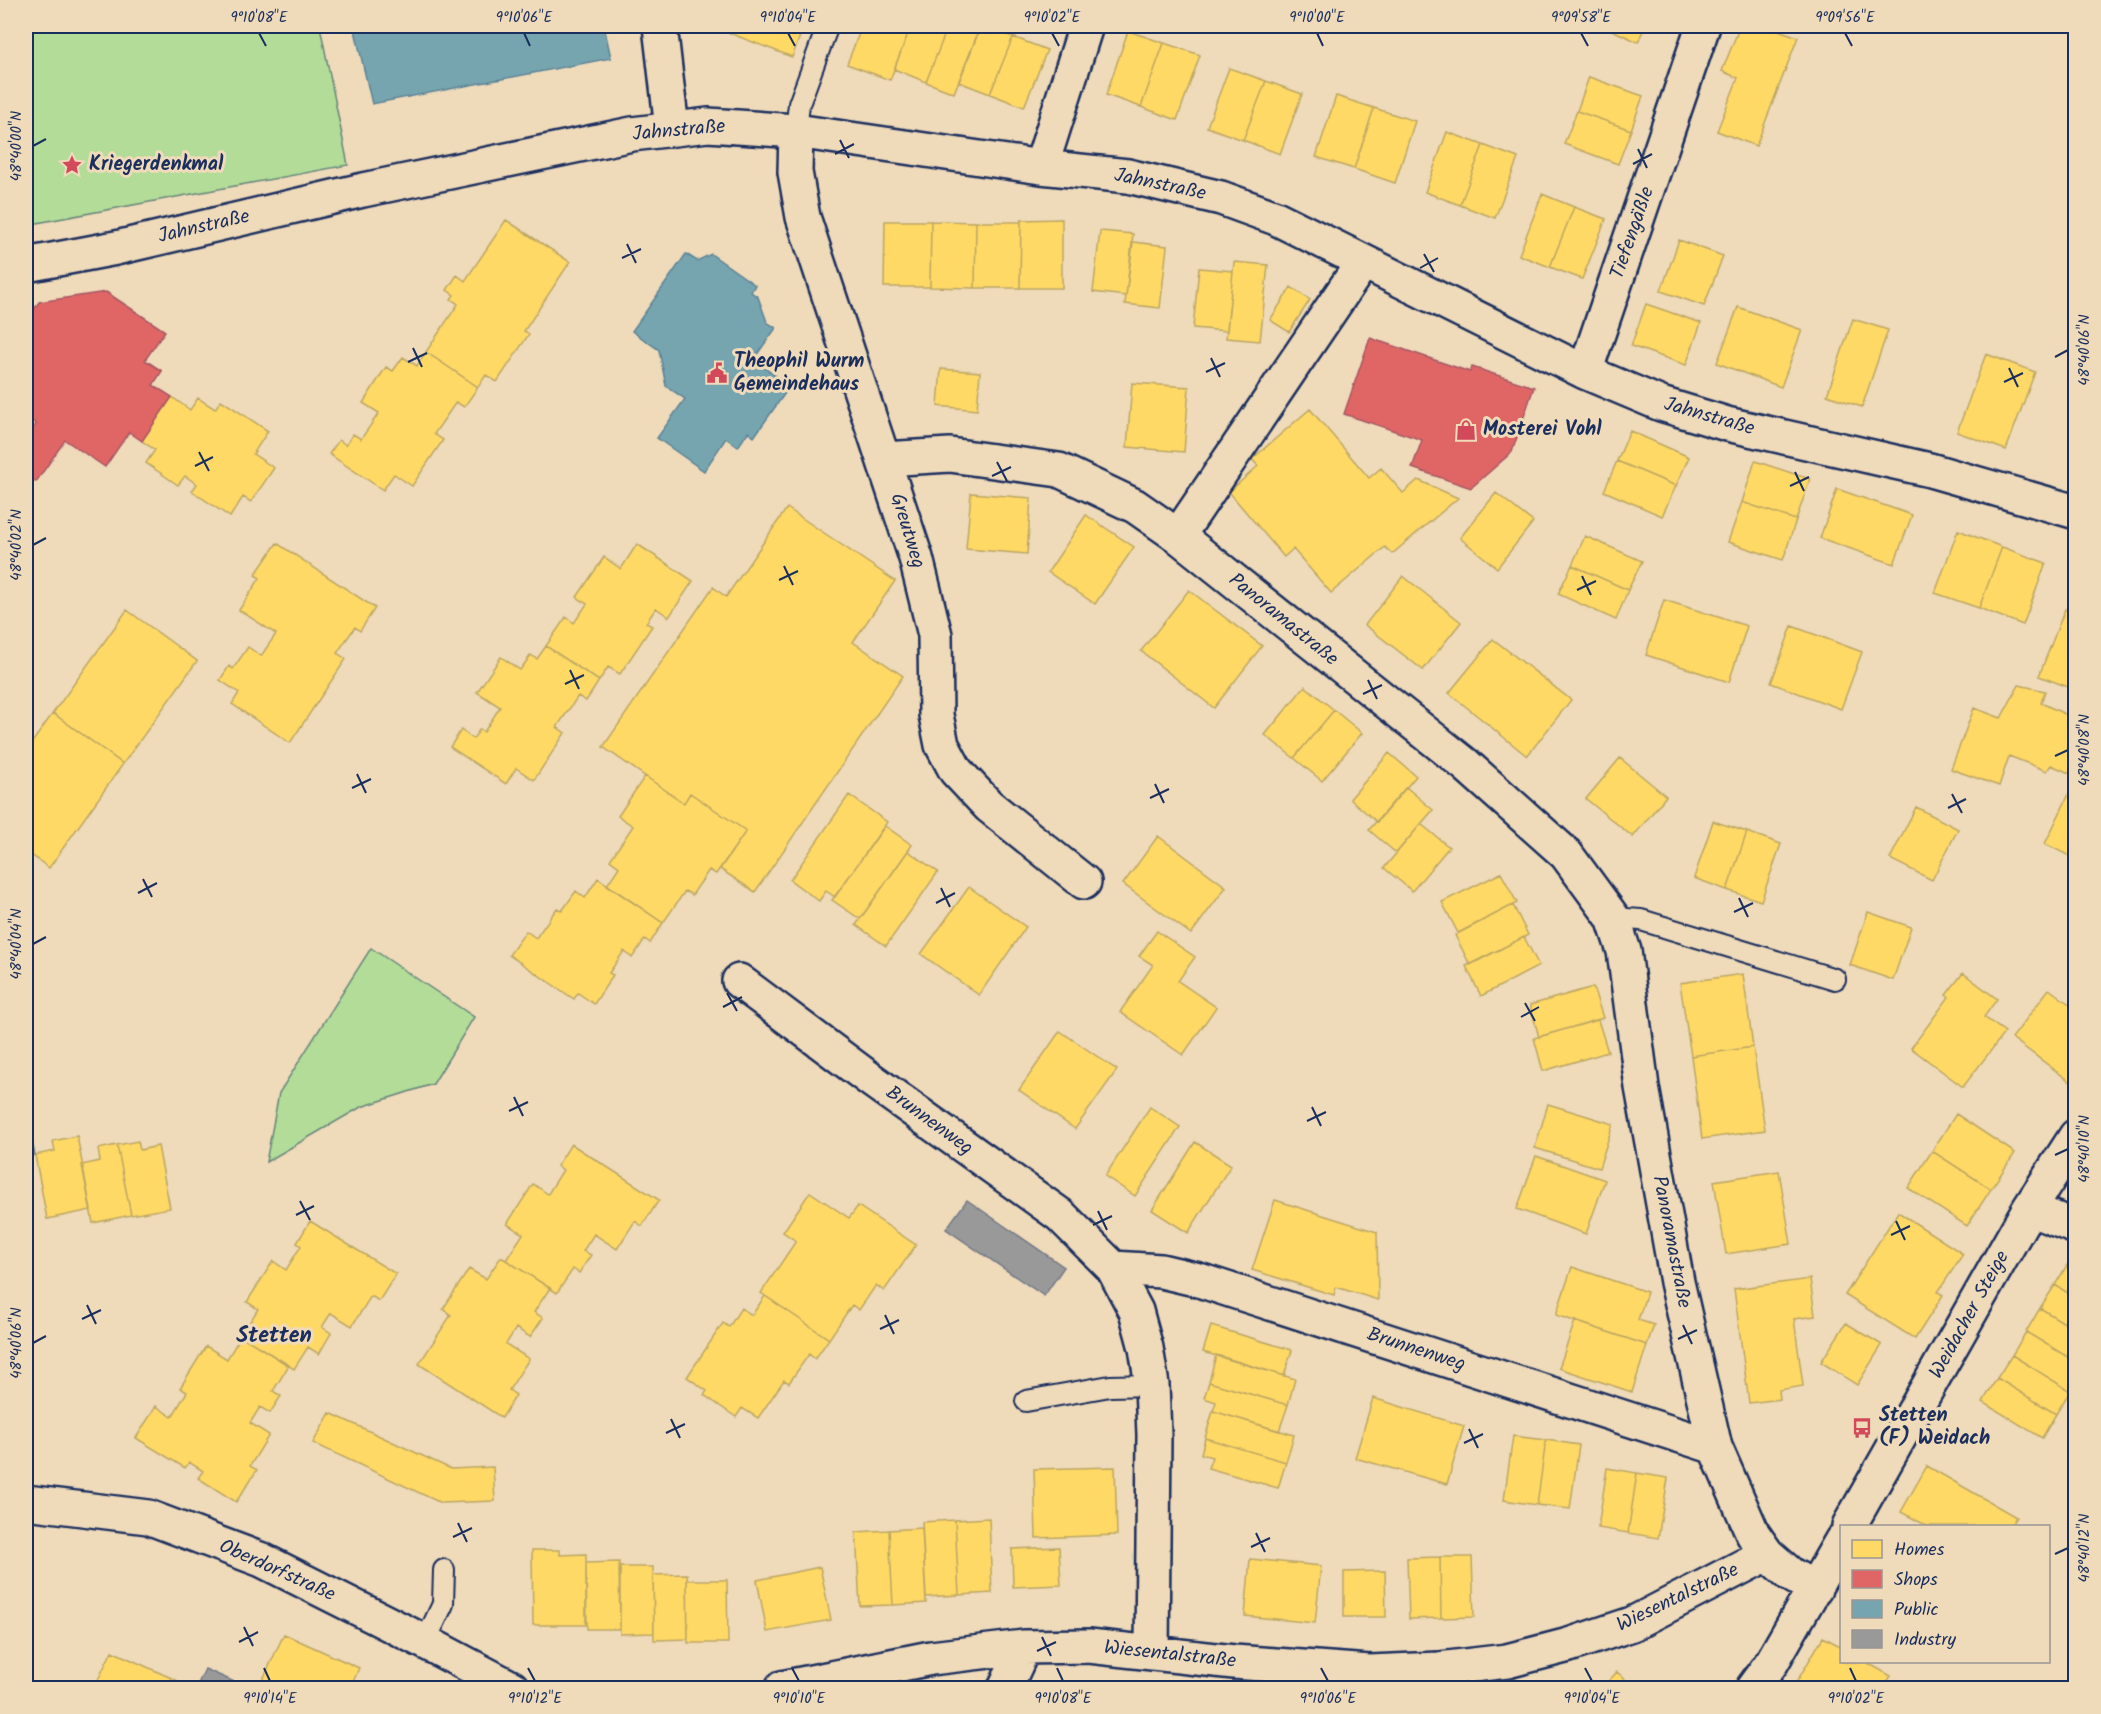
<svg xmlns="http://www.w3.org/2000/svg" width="2101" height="1714" font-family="Kalam,sans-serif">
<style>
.green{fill:#b2dc98;stroke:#66867b;stroke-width:1.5}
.homes{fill:#ffd966;stroke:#bba664;stroke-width:1.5}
.shops{fill:#e06666;stroke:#a55664;stroke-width:1.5}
.public{fill:#76a5af;stroke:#5b8297;stroke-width:1.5}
.industry{fill:#999;stroke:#737987;stroke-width:1.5}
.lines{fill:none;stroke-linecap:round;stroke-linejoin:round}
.service-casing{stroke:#1b2f5e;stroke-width:24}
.minor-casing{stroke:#1b2f5e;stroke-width:38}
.service{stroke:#efdab9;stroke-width:20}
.minor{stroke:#efdab9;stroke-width:33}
.ticks{fill:none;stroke:#1b2f5e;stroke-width:2}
.labels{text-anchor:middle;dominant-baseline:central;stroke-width:6;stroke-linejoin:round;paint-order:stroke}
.street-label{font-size:20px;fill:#1b2f5e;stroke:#efdab9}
.poi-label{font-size:20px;font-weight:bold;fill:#1b2f5e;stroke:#efdab9;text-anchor:start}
.quarter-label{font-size:22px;font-weight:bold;fill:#1b2f5e;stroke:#efdab9}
.neatline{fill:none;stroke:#1b2f5e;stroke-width:2}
.ticks-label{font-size:15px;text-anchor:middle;fill:#1b2f5e}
</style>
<rect width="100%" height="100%" fill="#efdab9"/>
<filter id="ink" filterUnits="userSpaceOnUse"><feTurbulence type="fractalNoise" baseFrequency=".0167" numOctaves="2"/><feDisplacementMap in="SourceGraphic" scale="12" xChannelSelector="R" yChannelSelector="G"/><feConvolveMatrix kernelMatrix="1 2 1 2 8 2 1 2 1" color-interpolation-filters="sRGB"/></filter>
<g filter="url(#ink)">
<path class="green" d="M26,26H320L348,165L26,225Z
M371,948L474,1017L433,1084L361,1107L266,1162L279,1093Z"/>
<path class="homes" d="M711,26H804L792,57Z
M862,26H911L890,80L847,64Z
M911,26H948L926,82L894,69Z
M948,26H953L977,35L954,93L926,82Z
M981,26L1013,37L990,94L959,82Z
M1603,26H1645L1638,42Z
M1740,26H1767L1798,37L1756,146L1717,131L1738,78L1722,71Z
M1128,31L1164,43L1141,107L1106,95Z
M1013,37L1047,50L1024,107L990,94Z
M1164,43L1200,55L1177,120L1141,107Z
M1229,68L1266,81L1243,140L1207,127Z
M1589,77L1643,96L1631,130L1577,111Z
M1266,81L1302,94L1280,154L1243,140Z
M1336,96L1374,108L1354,169L1316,157Z
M1374,108L1415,121L1395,183L1354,169Z
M1577,111L1631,130L1618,164L1564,144Z
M1447,132L1483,145L1460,205L1425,192Z
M1483,145L1518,158L1495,218L1460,205Z
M1542,194L1574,207L1550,267L1519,255Z
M1574,207L1606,219L1582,279L1550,267Z
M1062,219V288H1020L1021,220Z
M506,220L570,262L524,331L529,334L497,382L486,375L478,387L426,352L458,304L451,299L454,295L447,290L457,275L465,281Z
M885,221H931L930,287H884Z
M931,221L976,222L975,288L930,287Z
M976,222H1021L1020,288H975Z
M1100,231L1133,234L1126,296L1093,292Z
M1679,240L1723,256L1704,306L1661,291Z
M1133,242L1167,246L1160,308L1125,304Z
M1234,262L1268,265L1260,341L1226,338Z
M1199,268L1233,271L1227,331L1193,328Z
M1291,287L1310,300L1289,332L1270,320Z
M1646,304L1701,323L1686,365L1631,346Z
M1738,307L1802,330L1781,387L1717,363Z
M1853,319L1888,330L1862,407L1827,395Z
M426,352L478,387L464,407L456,402L434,434L443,440L412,486L394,474L383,490L329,454L339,440L346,445L353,434L361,439L379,413L363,403L386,367L393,371L403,357L417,366Z
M1986,354L2035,372L2006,450L1957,432Z
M941,369L980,372L977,410L938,406Z
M1132,383L1189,387L1184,452L1127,447Z
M172,397L190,410L198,398L215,409L221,400L268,431L253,454L274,468L251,502L243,497L230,517L192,491L197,484L185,476L178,485L146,463L155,450L142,441Z
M1310,409L1369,478L1381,468L1403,493L1418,480L1458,498L1392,554L1385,547L1331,593L1293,549L1284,557L1229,492L1258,466L1252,459Z
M1630,431L1689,457L1676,486L1617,461Z
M1617,461L1676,486L1662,516L1604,491Z
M1755,461L1810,479L1796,520L1742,502Z
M1837,489L1912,515L1894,564L1820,538Z
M971,493L1031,498L1027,554L966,549Z
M1496,493L1533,522L1497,568L1460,538Z
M1742,502L1796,520L1783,560L1728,542Z
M787,508L895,581L853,642L903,676L755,892L720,869L746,831L690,793L684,803L603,747L713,587L726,597Z
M1086,515L1134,547L1095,604L1048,572Z
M1958,530L2002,547L1979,608L1935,593Z
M1585,536L1642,561L1628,590L1572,565Z
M277,543L375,608L360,631L355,627L337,653L346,659L290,743L232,704L239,693L220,680L229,666L233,669L248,647L261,656L276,634L239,610L260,578L255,575Z
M637,544L693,581L669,617L656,608L646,623L652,626L620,674L608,667L599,681L546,646L566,617L574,623L587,604L577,597L604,557L621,569Z
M2002,547L2046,563L2023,625L1979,608Z
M1572,565L1628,590L1616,620L1558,594Z
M1403,576L1461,622L1423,670L1365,625Z
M1189,590L1262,646L1214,708L1141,651Z
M1664,600L1747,626L1729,682L1646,655Z
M2065,609L2076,613V690L2039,676Z
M127,610L197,661L123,764L53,713Z
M1792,626L1862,652L1841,709L1771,683Z
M1493,639L1571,700L1527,756L1449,693Z
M546,646L599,681L586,701L578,696L557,727L565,733L534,780L516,768L506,784L450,747L461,730L473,739L480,729L484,732L500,707L477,692L501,657L520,670L531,655L537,659Z
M2019,685L2045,691L2041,703L2076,719V776L2051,765L2047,771L2009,756L1999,786L1951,769L1974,708L2001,718Z
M1305,686L1334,710L1294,758L1265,735Z
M1334,710L1362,733L1322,781L1294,758Z
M53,713L123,764L49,868L26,851V751Z
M1389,753L1416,776L1377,822L1350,799Z
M1620,758L1666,796L1633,837L1586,799Z
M645,776L684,803L690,793L746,831L716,874L709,870L692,895L685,891L663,923L607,885L619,867L610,860L633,826L618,816Z
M1406,787L1433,810L1396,853L1369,830Z
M2070,792L2076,795V859L2045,844Z
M849,795L887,822L835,897L826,891L819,901L790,880Z
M1916,807L1958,829L1932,880L1890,859Z
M1713,821L1747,832L1727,890L1694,878Z
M1421,824L1449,847L1412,891L1384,868Z
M885,826L912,845L860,919L832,900Z
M1747,832L1781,844L1761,901L1727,890Z
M1158,836L1226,887L1191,934L1123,884Z
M908,851L938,872L886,946L856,925Z
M1501,873L1517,903L1458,933L1442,902Z
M598,878L663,923L650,943L645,939L632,958L624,951L609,973L613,975L594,1004L578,993L574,999L509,955L526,931L536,938L557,908L562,911L576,891L585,898Z
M969,887L1026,927L979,995L921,954Z
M1513,905L1528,935L1470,965L1455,935Z
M1868,912L1911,927L1893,980L1850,965Z
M1157,931L1195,957L1178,981L1216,1007L1183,1055L1120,1012L1153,965L1139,956Z
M1524,937L1539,966L1481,996L1466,966Z
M1963,973L1997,999L1984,1017L2005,1032L1963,1087L1911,1048L1949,997L1946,995Z
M1743,974L1753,1047L1691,1056L1680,983Z
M1593,987L1603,1018L1539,1037L1530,1005Z
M2049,989L2076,1009L2075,1085L2012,1038Z
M1598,1020L1608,1052L1543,1071L1534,1038Z
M1060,1031L1117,1070L1075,1129L1019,1090Z
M1753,1047L1765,1130L1702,1139L1691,1056Z
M1548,1104L1613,1124L1599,1168L1535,1148Z
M1150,1107L1180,1127L1135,1196L1105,1176Z
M1956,1114L2015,1153L1991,1189L1932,1151Z
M77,1136L91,1210L47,1219L35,1155L55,1151L53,1141Z
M138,1141L140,1150L158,1146L170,1208L131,1215L117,1145Z
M1195,1142L1231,1165L1188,1233L1152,1210Z
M571,1144L659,1200L642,1226L635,1221L617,1249L594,1234L583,1251L591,1255L579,1273L573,1269L557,1293L506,1260L523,1234L507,1224L533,1184L548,1194L563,1170L557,1166Z
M117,1145L131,1215L93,1223L82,1165L100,1161L98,1149Z
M1932,1151L1991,1189L1967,1226L1908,1188Z
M1536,1156L1605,1180L1586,1234L1517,1209Z
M1779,1171L1791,1244L1726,1254L1714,1181Z
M810,1192L849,1218L858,1206L916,1245L884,1291L876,1285L859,1310L852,1305L829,1339L761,1293L796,1241L783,1232Z
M1275,1200L1377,1232L1378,1300L1336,1287L1334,1295L1252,1270Z
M1898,1212L1963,1254L1938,1292L1943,1295L1915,1339L1845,1295Z
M310,1221L396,1274L379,1301L371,1296L352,1326L331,1313L322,1327L331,1333L319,1354L308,1347L294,1369L241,1336L258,1309L247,1302L273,1261L286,1270L301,1246L297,1243Z
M501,1257L550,1288L534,1312L543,1318L530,1337L516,1328L506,1344L529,1359L509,1390L516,1395L502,1418L419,1364L451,1315L443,1309L469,1269L486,1279Z
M2069,1262L2076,1266V1298L2055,1285Z
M1572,1267L1647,1292L1638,1320L1654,1325L1647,1345L1556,1315Z
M1810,1279L1815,1316L1794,1319L1803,1386L1779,1390L1780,1399L1749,1403L1734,1289Z
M2055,1285L2076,1298V1330L2040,1308Z
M765,1296L829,1339L815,1359L809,1354L789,1383L784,1380L758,1418L742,1408L736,1417L704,1395L707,1391L687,1377L723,1323L729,1327L741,1308L752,1315Z
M2040,1308L2076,1330V1362L2026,1332Z
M1575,1321L1647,1345L1632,1392L1559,1368Z
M1846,1323L1882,1345L1857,1385L1821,1362Z
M1211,1326L1292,1350L1284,1376L1203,1352Z
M2026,1332L2076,1362V1383L2070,1391L2012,1355Z
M241,1336L289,1365L273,1391L281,1396L270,1413L260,1407L250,1423L269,1435L250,1466L257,1470L236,1502L198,1478L203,1471L189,1462L185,1468L136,1438L156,1406L172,1417L187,1392L180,1388L206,1346L227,1359Z
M1216,1355L1295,1379L1288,1405L1209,1382Z
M2012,1355L2070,1391L2056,1414L1997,1378Z
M1997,1378L2056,1414L2042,1438L1983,1402Z
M1209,1382L1288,1405L1279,1431L1213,1411L1216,1402L1204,1398Z
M1373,1398L1464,1426L1447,1484L1355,1458Z
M1213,1411L1294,1435L1286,1462L1205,1438Z
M330,1413L451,1469L493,1467L495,1501L441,1503L313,1443Z
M1513,1436L1546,1440L1537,1505L1504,1500Z
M1205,1438L1286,1462L1278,1488L1208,1468L1212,1457L1201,1454Z
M1546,1440L1579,1445L1570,1509L1537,1505Z
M1927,1466L2016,1517L2010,1526H1927L1901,1512Z
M1115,1467L1117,1535L1036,1538L1034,1469Z
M1607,1468L1637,1473L1628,1533L1598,1528Z
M1637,1473L1668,1478L1658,1538L1628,1533Z
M989,1518L992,1593L959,1595L955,1520Z
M955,1520L959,1595L926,1597L922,1522Z
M922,1528L926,1603L893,1605L889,1530Z
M889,1530L893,1605L860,1606L856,1532Z
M1059,1547L1061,1585L1013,1587L1012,1549Z
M532,1550H560V1555L586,1554V1625H533Z
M1440,1557H1472L1474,1617L1441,1618Z
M1440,1557L1441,1618L1409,1619L1407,1558Z
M1250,1559L1321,1566L1315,1623L1245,1616Z
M619,1562L620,1629H587L586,1563Z
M620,1567H653L654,1633L620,1634Z
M820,1567L831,1620L767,1632L757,1580Z
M1385,1571L1386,1617H1344V1572Z
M687,1574L688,1639L654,1640L653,1575Z
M687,1580H727L728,1643H688Z
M284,1634L359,1668L353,1682L362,1686L361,1688H259Z
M1823,1637L1842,1647V1662H1866L1891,1676L1883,1688H1793Z
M112,1651L191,1687L94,1688Z
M1617,1672L1635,1688H1602Z"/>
<path class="shops" d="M106,292L165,331L145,360L162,371L153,385L172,397L142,441L129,432L105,467L65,440L36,482L26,474V439L36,424L26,417V321L39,302Z
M1370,338L1470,372L1472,367L1534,387L1512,452L1471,488L1412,468L1422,440L1344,414Z"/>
<path class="public" d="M354,26H604L611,58L372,104Z
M686,254L697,261L711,254L755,285L751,292L758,297L767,322L776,328L753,360L790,386L754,437L748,432L738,447L726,438L704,471L657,438L685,399L666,386L659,350L632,331Z"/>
<path class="industry" d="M27,1119L35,1155L26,1157V1120Z
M967,1200L1064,1267L1044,1296L946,1229Z
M205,1669L248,1688H196Z"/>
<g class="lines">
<g class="service-casing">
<path id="service" d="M796,131L799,104L827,28
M1613,918L1641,920L1835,979
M1026,1401L1110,1386L1152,1385
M425,1642L443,1604L444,1570"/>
</g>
<g class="minor-casing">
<path id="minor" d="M660,26L672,129
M796,131L795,172L803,217L916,558L935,635L936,715L942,745L956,771L989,806L1084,882
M1041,167L1086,26
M26,265L116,248L363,190L632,134L708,125L796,131L1041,167L1128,176L1221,198L1276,218L1585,372L1661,404L1727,424L1930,470L2076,512
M1585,372L1703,26
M884,459L950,455L1059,470L1135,506L1178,536L1466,765L1566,854L1613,918L1624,951L1642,1087L1677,1282L1715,1447L1753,1534L1767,1554L1790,1574L1815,1589
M1178,536L1363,262
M739,981L870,1079L1060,1215L1113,1268L1136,1311L1146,1348L1152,1385L1154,1435L1152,1652
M2029,1209L2076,1227
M1113,1268L1161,1271L1199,1280L1715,1447
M26,1502L148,1517L262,1560L425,1642L512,1688
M1849,1526L2029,1209L2076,1136
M782,1688L931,1658L1024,1647L1089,1646L1234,1662L1370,1672L1439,1669L1507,1661L1569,1645L1632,1624L1767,1554
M1005,1688L1024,1647
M1753,1688L1772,1662L1842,1540"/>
</g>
<use href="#service" class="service"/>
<use href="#minor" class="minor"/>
</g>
</g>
<path class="ticks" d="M259,33L266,46M524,33L530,46M788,33L795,46M1052,33L1059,46M1317,33L1323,46M1581,33L1588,46M1845,33L1852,46M840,140L849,158M33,146L46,139M1638,149L1647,168M835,154L854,144M1633,164L1652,154M627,244L636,263M1424,254L1434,272M622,258L641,249M1420,268L1438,258M413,348L422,367M2055,357L2068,350M1211,358L1220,377M408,362L427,353M2009,368L2018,387M1206,372L1225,363M2004,382L2023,373M199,452L209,471M997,462L1007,481M195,466L213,457M1795,472L1804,491M992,476L1011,467M1790,486L1809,477M33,545L46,538M784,566L793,585M1582,576L1591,595M779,580L798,571M1577,590L1596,581M570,670L579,689M1368,680L1377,699M565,684L584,675M1363,694L1382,685M2055,756L2068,750M357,774L366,793M1155,784L1164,803M352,788L371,779M1952,794L1962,813M1150,798L1169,789M1948,808L1966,799M143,879L152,897M941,888L950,907M138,893L157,883M1739,898L1748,917M936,903L955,893M1734,912L1753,903M33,944L46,937M727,993L737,1011M1525,1003L1535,1021M723,1007L742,997M1521,1017L1539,1007M514,1097L523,1116M1312,1107L1321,1126M509,1111L528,1102M1307,1121L1326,1112M2055,1155L2068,1149M300,1201L310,1220M1098,1211L1107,1230M296,1215L314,1206M1896,1221L1905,1240M1093,1225L1112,1216M1891,1235L1910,1226M87,1305L96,1324M885,1315L894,1334M82,1319L101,1310M1683,1325L1692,1344M880,1329L899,1320M1678,1339L1697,1330M33,1343L46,1336M671,1419L680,1438M1469,1429L1478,1448M666,1433L685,1424M1464,1443L1483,1434M458,1523L467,1542M1256,1533L1265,1552M453,1537L472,1528M1251,1547L1270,1538M2055,1554L2068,1548M244,1627L253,1646M1042,1637L1051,1656M239,1642L258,1632M1037,1651L1056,1642M264,1668L270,1681M528,1668L535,1681M792,1668L799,1681M1057,1668L1063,1681M1321,1668L1328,1681M1585,1668L1592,1681M1850,1668L1856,1681"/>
<defs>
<g id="sight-bare" transform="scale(1.62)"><path d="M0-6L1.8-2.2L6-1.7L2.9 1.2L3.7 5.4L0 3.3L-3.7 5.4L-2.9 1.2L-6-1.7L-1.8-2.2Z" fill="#d1495b" stroke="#efdab9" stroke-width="2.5" paint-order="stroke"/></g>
<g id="civic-bare" transform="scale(1.62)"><path d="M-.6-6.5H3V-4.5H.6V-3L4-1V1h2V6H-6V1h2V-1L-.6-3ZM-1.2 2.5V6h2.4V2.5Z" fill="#d1495b" stroke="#efdab9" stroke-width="2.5" paint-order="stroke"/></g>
<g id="shop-bare" transform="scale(1.62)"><path d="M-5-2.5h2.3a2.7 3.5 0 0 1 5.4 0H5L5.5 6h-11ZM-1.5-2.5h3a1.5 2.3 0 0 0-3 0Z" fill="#d1495b" stroke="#efdab9" stroke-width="2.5" paint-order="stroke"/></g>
<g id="bus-bare" transform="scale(1.62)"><path d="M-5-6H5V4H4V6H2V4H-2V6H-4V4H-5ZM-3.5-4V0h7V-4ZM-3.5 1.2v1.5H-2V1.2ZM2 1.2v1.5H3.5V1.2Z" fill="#d1495b" stroke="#efdab9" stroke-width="2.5" paint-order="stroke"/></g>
</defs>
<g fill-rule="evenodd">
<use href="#sight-bare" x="72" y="165"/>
<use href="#civic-bare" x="717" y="373"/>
<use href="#shop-bare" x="1466" y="430"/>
<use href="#bus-bare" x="1862" y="1428"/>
</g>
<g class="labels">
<g class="street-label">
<text transform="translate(679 131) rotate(-5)">Jahnstraße</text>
<text transform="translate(1160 185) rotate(12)">Jahnstraße</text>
<text transform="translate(204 227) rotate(-13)">Jahnstraße</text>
<text transform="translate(1633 233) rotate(-71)">Tiefengäßle</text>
<text transform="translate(1709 417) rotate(16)">Jahnstraße</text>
<text transform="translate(907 531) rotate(73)">Greutweg</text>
<text transform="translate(1283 620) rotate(39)">Panoramastraße</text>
<text transform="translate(929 1121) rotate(36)">Brunnenweg</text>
<text transform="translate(1671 1242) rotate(79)">Panoramastraße</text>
<text transform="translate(1970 1315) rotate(-61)">Weidacher Steige</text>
<text transform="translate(1416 1350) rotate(18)">Brunnenweg</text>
<text transform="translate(277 1571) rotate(24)">Oberdorfstraße</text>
<text transform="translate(1678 1598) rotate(-26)">Wiesentalstraße</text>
<text transform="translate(1170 1655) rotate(6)">Wiesentalstraße</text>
</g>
<g class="poi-label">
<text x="89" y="165">Kriegerdenkmal</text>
<text x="734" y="362">Theophil Wurm<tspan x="734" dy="23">Gemeindehaus</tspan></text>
<text x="1483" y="430">Mosterei Vohl</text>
<text x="1879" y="1416">Stetten<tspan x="1879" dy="23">(F) Weidach</tspan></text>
</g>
<g class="quarter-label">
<text x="274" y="1336">Stetten</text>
</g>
</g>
<rect width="2101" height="1714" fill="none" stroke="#efdab9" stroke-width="66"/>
<rect x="1840" y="1525" width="210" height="138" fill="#efdab9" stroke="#9a9695" stroke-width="1.5"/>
<rect x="1852" y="1540" width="30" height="18" fill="#ffd966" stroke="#9a9695" stroke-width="1.5"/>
<text x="1894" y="1555" font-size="18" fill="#1b2f5e">Homes</text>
<rect x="1852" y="1570" width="30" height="18" fill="#e06666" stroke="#9a9695" stroke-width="1.5"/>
<text x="1894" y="1585" font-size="18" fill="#1b2f5e">Shops</text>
<rect x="1852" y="1600" width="30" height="18" fill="#76a5af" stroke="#9a9695" stroke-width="1.5"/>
<text x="1894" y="1615" font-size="18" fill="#1b2f5e">Public</text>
<rect x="1852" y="1630" width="30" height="18" fill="#999999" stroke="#9a9695" stroke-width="1.5"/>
<text x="1894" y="1645" font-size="18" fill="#1b2f5e">Industry</text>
<rect x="33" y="33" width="2035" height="1648" class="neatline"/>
<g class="ticks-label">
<text x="259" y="22">9°10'08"E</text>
<text x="524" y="22">9°10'06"E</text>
<text x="788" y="22">9°10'04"E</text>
<text x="1052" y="22">9°10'02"E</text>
<text x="1317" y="22">9°10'00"E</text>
<text x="1581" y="22">9°09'58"E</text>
<text x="1845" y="22">9°09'56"E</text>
<text transform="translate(16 146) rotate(-90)" y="5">48°40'00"N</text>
<text transform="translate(2084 350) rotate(-90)" y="5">48°40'06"N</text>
<text transform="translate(16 545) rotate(-90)" y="5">48°40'02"N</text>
<text transform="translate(2084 750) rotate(-90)" y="5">48°40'08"N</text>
<text transform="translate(16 944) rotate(-90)" y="5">48°40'04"N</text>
<text transform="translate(2084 1149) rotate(-90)" y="5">48°40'10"N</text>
<text transform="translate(16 1343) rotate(-90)" y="5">48°40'06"N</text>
<text transform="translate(2084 1548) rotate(-90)" y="5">48°40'12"N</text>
<text x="270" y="1703">9°10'14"E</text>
<text x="535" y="1703">9°10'12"E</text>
<text x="799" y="1703">9°10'10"E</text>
<text x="1063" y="1703">9°10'08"E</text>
<text x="1328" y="1703">9°10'06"E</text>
<text x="1592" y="1703">9°10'04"E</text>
<text x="1856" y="1703">9°10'02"E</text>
</g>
</svg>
